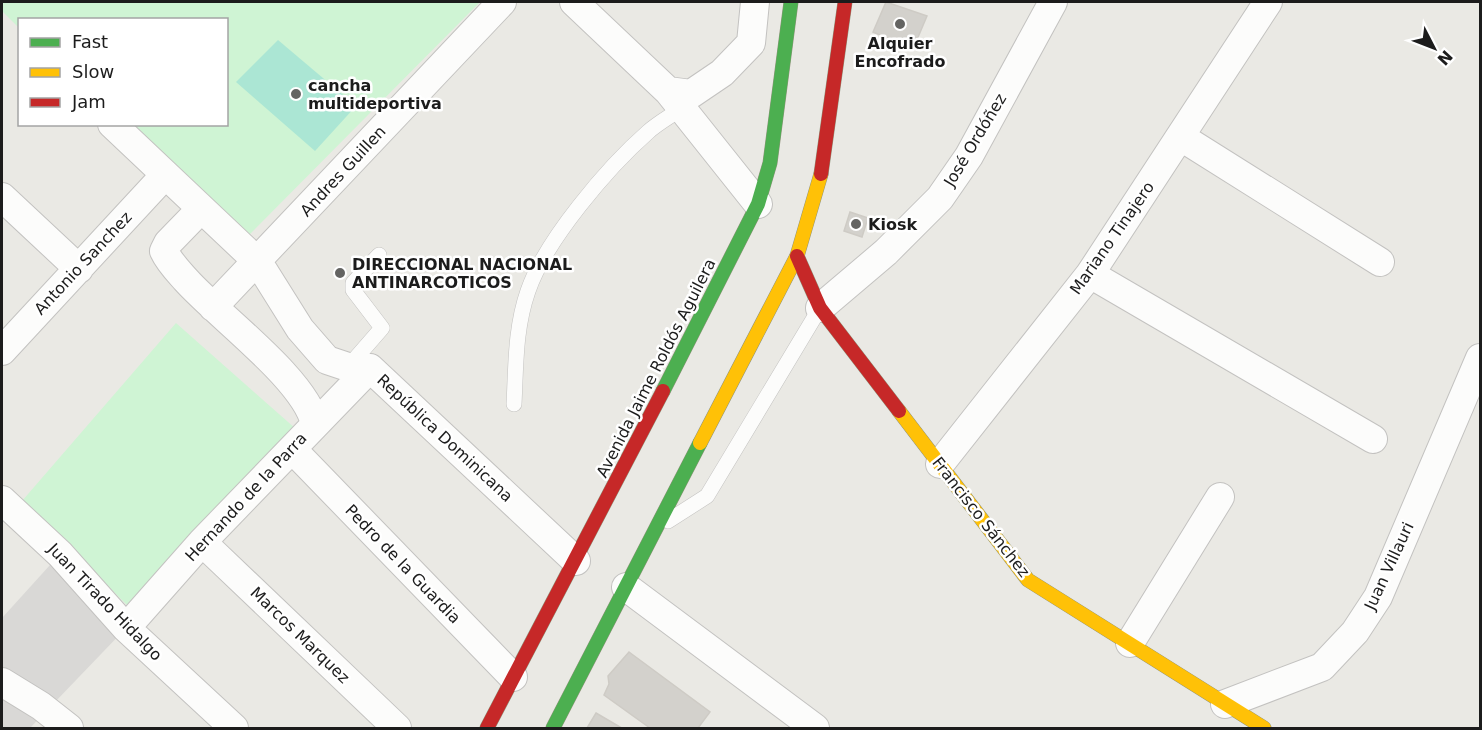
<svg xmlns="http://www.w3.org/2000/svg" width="1482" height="730" font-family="'DejaVu Sans',sans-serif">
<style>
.residential{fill:#d9d8d6}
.park{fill:#cff4d4}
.pitch{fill:#abe6d4}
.building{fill:#d3d1cc;stroke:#cecbc5;stroke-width:1.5}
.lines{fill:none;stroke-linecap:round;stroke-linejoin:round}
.lane-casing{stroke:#c3c2c0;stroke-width:16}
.street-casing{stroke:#c3c2c0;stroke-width:30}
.fast-casing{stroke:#90947c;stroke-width:15}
.slow-casing{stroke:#90947c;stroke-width:15}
.jam-casing{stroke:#90947c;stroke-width:15}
.lane{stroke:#fcfcfb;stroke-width:15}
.street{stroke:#fcfcfb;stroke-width:28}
.fast{stroke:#4caf50;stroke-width:14}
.slow{stroke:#ffc107;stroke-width:14}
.jam{stroke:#c62828;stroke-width:14}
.poi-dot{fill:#646462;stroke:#fff;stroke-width:2}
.labels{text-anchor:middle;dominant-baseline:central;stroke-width:5;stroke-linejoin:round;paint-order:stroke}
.poi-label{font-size:16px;font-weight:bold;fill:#1c1c1c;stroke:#fff;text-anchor:start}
.street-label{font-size:16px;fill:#1c1c1c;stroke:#fff}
</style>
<rect width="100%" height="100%" fill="#eae9e4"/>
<path class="residential" d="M60,554L126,628L30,728H2V618Z"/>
<path class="park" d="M2,2H480L244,240L122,125L226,124V20H20L19,28L2,11Z
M176,323L296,429L133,611L22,501Z"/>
<path class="pitch" d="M278,40L356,106L315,151L236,82Z"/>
<path class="building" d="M886,2L927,16L913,49L873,32Z
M850,212L868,218L862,237L844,231Z
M629,652L710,712L698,728H650L604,695L609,684L608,676Z
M596,713L620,727L618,728H587Z"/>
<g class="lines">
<g class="lane-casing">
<path id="lane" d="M348,367L382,328L353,290V283L379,255
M514,404C516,366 515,328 528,291C545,241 608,167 648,132C658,123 671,116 682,108
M668,521L707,496L820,308"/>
</g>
<g class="street-casing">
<path id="street" d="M574,2L668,91L758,204
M668,91L691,94L722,73L751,43L755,2
M112,124L258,262L300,329L327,360L348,367L370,368L576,561
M1181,137L1380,262
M2,197L79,269
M201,209L168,243L164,251C169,262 178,271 186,280C218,316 306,380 315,424
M1090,274L1373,439
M213,307L502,2
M820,308L886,252L940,198L969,156L1053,2
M2,351L165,175
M293,450L513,677
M940,464L1090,274L1268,2
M2,500L60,554L126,628L234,728
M202,542L397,728
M626,587L815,728
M126,628L202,542L370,368
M1130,643L1220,497
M2,682L41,706L69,728
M1225,704L1322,667L1355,632L1378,597L1480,358"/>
</g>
<g class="fast-casing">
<path id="fast" d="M663,391L758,204L770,163L791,2
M553,728L700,443"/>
</g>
<g class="slow-casing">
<path id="slow" d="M899,411L1028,580L1264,728
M700,443L797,256L821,174"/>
</g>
<g class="jam-casing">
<path id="jam" d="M821,174L845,2
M797,256L820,308L899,411
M487,728L663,391"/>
</g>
<use href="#lane" class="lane"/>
<use href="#street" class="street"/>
<use href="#fast" class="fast"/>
<use href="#slow" class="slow"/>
<use href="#jam" class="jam"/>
</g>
<g class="poi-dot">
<circle cx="900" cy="24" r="6"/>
<circle cx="296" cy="94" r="6"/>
<circle cx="856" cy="224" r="6"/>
<circle cx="340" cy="273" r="6"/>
</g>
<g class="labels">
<g class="poi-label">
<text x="900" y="43" text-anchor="middle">Alquier<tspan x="900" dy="18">Encofrado</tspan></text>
<text x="308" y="85">cancha<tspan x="308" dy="18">multideportiva</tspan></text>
<text x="868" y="224">Kiosk</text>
<text x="352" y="264">DIRECCIONAL NACIONAL<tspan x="352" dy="18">ANTINARCOTICOS</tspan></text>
</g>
<g class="street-label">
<text transform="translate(975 140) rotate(-59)">José Ordóñez</text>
<text transform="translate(343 171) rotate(-47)">Andres Guillen</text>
<text transform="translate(1112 238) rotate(-55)">Mariano Tinajero</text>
<text transform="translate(83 263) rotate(-47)">Antonio Sanchez</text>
<text transform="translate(656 368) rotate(-63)">Avenida Jaime Roldós Aguilera</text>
<text transform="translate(445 438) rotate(43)">República Dominicana</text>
<text transform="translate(246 497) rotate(-47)">Hernando de la Parra</text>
<text transform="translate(981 517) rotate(52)">Francisco Sánchez</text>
<text transform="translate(403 564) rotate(46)">Pedro de la Guardia</text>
<text transform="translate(1389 566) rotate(-65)">Juan Villauri</text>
<text transform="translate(105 602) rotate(46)">Juan Tirado Hidalgo</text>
<text transform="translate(300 635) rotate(44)">Marcos Marquez</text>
</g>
</g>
<rect width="1482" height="730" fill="none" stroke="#1c1c1c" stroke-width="6"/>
<rect x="18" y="18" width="210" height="108" fill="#ffffff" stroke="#a4a4a4" stroke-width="1.5"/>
<rect x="30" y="38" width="30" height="9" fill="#4caf50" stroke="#a4a4a4" stroke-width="1.5"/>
<text x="72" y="48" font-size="18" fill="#1c1c1c">Fast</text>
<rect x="30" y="68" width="30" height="9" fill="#ffc107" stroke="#a4a4a4" stroke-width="1.5"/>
<text x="72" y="78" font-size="18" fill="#1c1c1c">Slow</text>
<rect x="30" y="98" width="30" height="9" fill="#c62828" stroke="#a4a4a4" stroke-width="1.5"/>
<text x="72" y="108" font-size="18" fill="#1c1c1c">Jam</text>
<g transform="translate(1434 48) rotate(132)" stroke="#ffffff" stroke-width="4.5" paint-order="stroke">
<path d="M0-4.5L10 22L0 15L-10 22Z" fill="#1c1c1c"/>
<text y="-9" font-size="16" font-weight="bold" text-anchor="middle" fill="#1c1c1c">N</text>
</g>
</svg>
